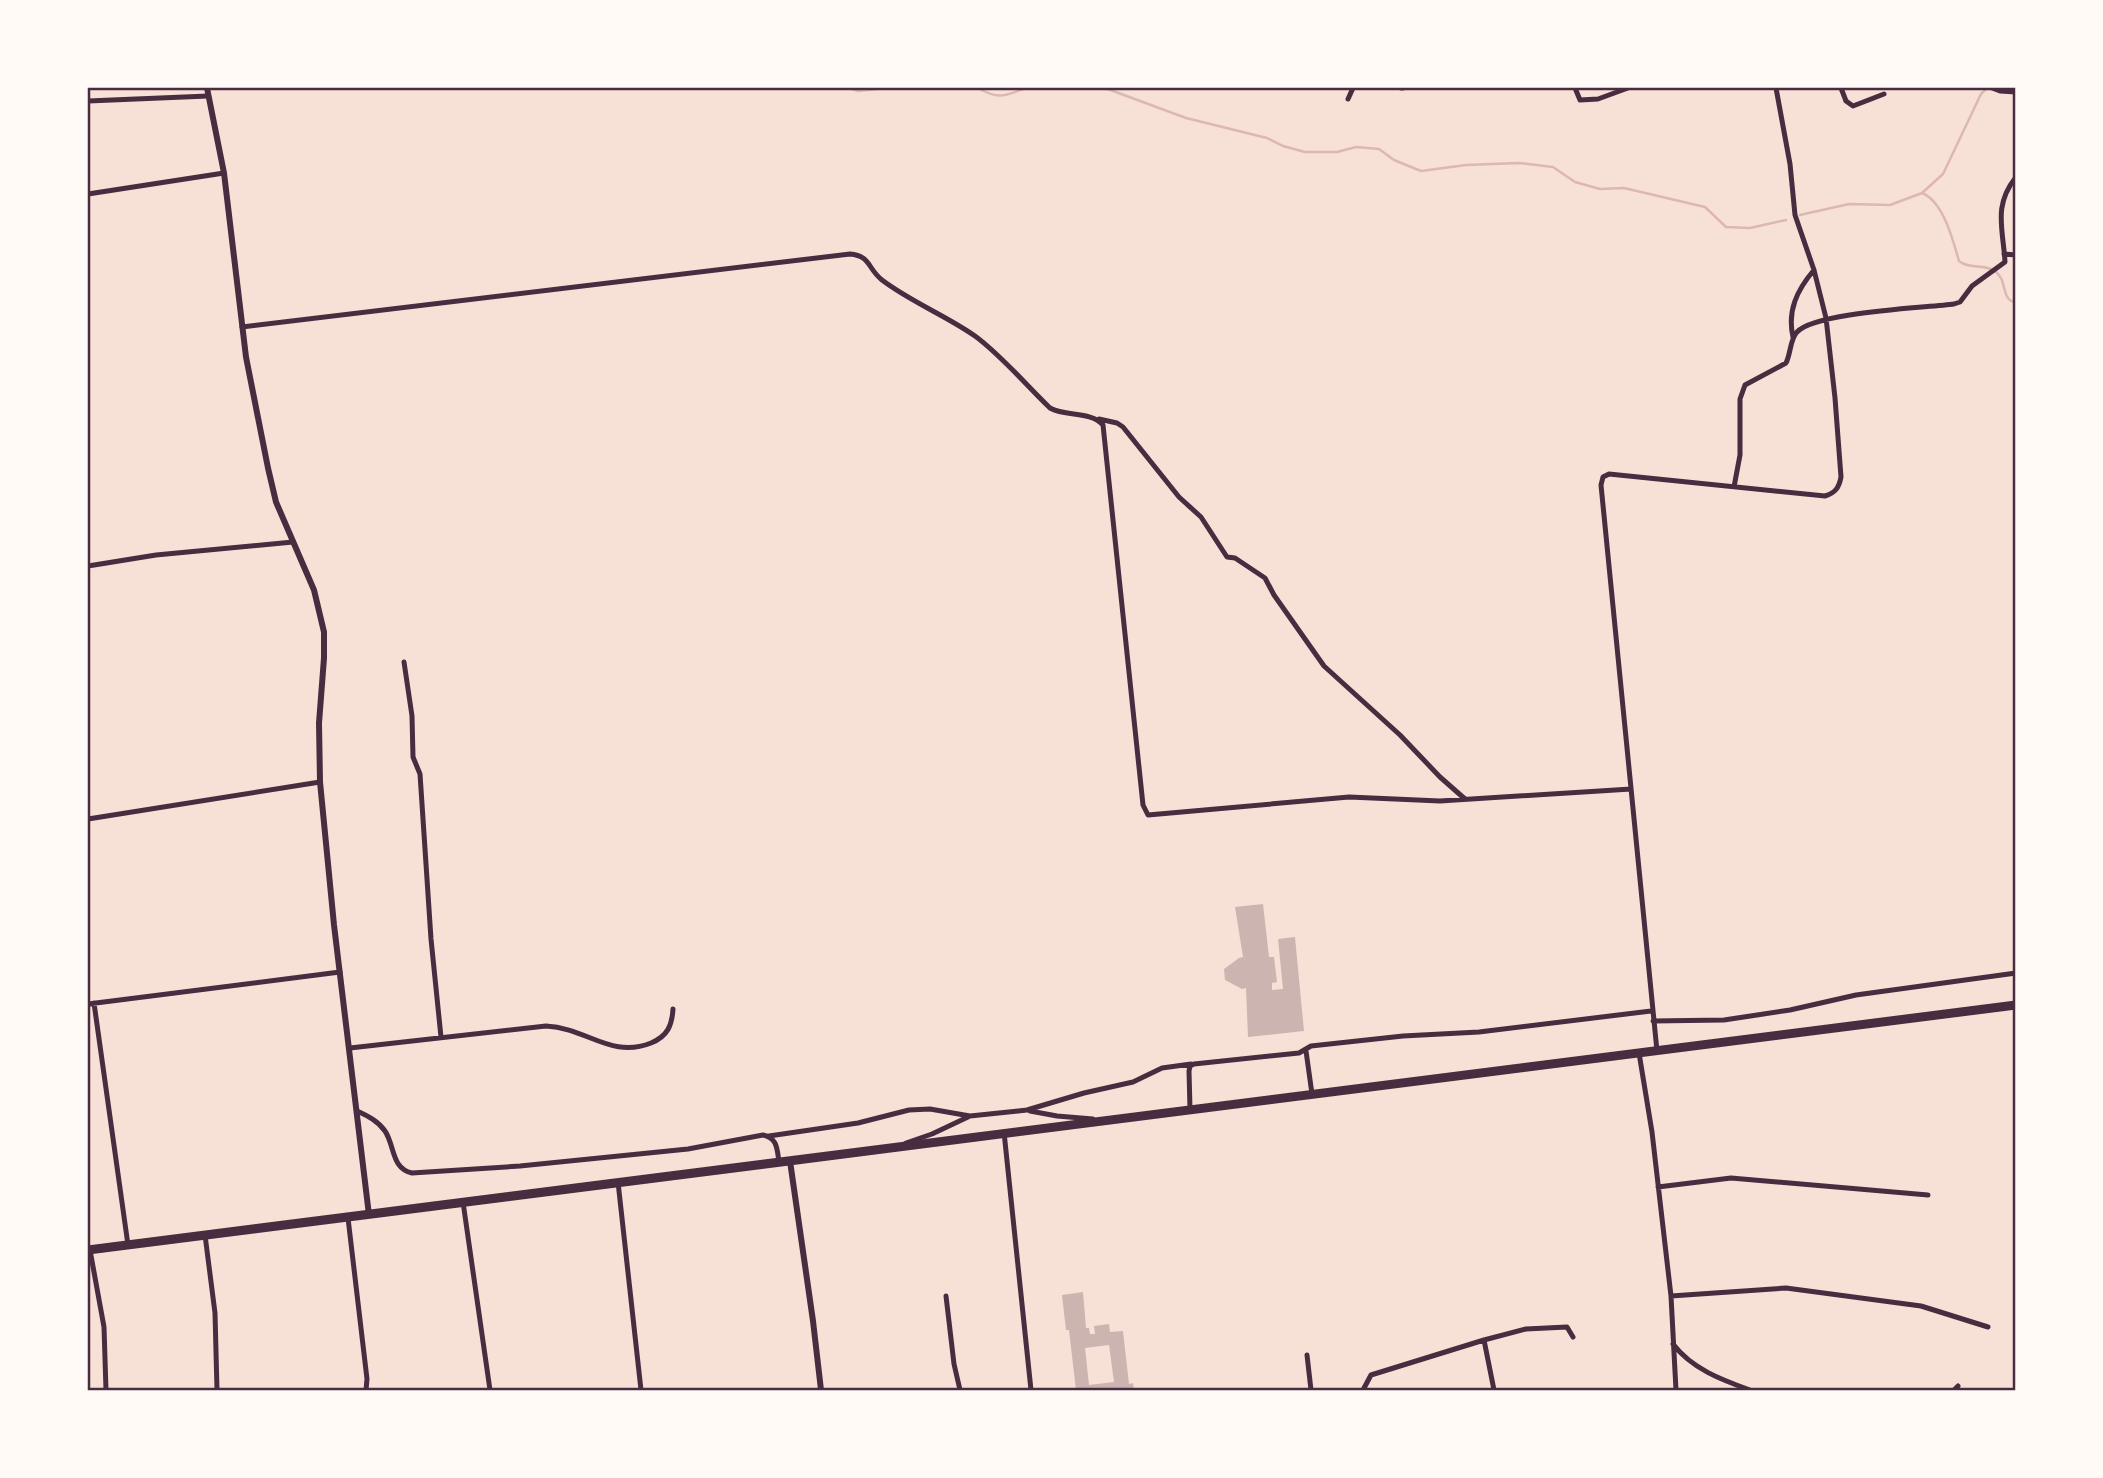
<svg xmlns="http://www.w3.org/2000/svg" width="2103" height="1478" font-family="Karla,sans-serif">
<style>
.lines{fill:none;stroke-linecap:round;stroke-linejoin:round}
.stream{stroke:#dcb8b0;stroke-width:2.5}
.building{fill:#ccb4b1;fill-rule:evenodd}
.minor{stroke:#4a2c40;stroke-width:5}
.tertiary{stroke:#4a2c40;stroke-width:6}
.trunk{stroke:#4a2c40;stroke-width:9}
.neatline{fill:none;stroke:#4a2c40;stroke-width:2.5}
</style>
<rect width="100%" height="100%" fill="#f7e1d7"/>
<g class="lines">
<path class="stream" d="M849,88L858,91L887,88
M978,88C999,100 1004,96 1026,88
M1105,88L1186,118L1267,138L1283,146L1305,152H1337L1356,147L1379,149L1394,160L1421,171L1466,165L1519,163L1553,167L1575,182L1600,189L1624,188L1705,207L1726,227L1750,228L1786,220
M1922,193C1943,201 1953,240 1959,261C1970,270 1985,263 1996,272C2008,281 2000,299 2016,303
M1800,215L1849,204L1890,205L1922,193L1943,174L1981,94L1987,88"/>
</g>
<path class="building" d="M1263,904L1269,957H1274L1277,982L1272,983V990L1283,989L1278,939L1295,937L1304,1031L1248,1037L1246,988L1242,989L1225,980L1224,969L1239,958L1243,957L1235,907Z
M1083,1292L1086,1328H1089L1090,1334H1095L1094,1326L1109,1324L1110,1332L1123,1331L1129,1384L1133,1383L1134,1390H1076L1069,1330H1066L1062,1295ZM1109,1345L1114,1382L1089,1385L1085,1348Z"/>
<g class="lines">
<path class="minor" d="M1401,88H1403
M1575,88L1580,100L1598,99L1628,88
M1841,88L1846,101L1853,106L1884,94
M1992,88L2000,91L2016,92
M1348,99L1353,88
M88,101L208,96
M88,194L224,173
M2004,254L2016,255
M242,327L850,254C871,256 867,268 882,280C911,302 945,315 975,336C1001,355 1026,385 1050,408C1066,417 1091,411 1103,425L1143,805L1148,815L1349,797L1440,801L1631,789
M1793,337C1787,311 1797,290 1814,270
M1099,419L1117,423L1123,427L1179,497L1201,517L1227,557L1235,558L1265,578L1274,595L1324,666L1400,735L1440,777L1465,799
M1734,487L1740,455V399L1745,385L1786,363C1791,353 1790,339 1797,332C1815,312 1924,308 1954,304L1960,302L1972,286L2005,262C2003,228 1993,206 2016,177
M88,566L156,555L293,542
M404,662L412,716L413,757L420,774L431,939L441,1037
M88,819L320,782
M94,1003L128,1245
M88,1004L340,972
M1653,1021L1724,1020L1790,1010L1856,995L2016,973
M350,1048L546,1026C587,1028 611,1059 651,1043C668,1036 672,1025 673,1009
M1306,1051L1312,1094
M1657,1051L1601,485L1603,477L1609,474L1825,496C1835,493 1839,488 1841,477L1835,398L1826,318L1814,270L1795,215L1790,164L1776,88
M1639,1053L1652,1132L1671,1296L1676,1390
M1190,1109L1189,1071L1190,1066L1194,1064L1299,1053L1311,1046L1403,1036L1479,1032L1651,1011
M357,1111C368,1116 378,1121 385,1131C395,1146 391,1168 412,1173L520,1166L688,1149L763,1135C778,1138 777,1150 779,1162
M1030,1111L1057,1116L1093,1119
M1004,1132L1031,1390
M769,1136L858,1123L909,1110L930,1109L970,1116L1027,1110L1084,1093L1133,1082L1162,1068L1191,1064
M906,1143L932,1134L968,1117
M618,1182L641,1390
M1658,1187L1731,1178L1928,1195
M463,1202L490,1390
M348,1218L367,1379L366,1390
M205,1235L215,1313L217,1390
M90,1250L104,1327L106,1390
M946,1296L954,1364L960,1390
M1671,1296L1786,1288L1921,1306L1988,1327
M1484,1340L1494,1390
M1673,1344C1692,1369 1722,1380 1750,1390
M1307,1355L1311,1390
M1363,1390L1371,1375L1484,1340L1526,1329L1567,1327L1573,1337
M1954,1390L1958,1386"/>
<path class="tertiary" d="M207,88L224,173L246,357L268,468L276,502L314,590L324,632V658L319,723L320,782L334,925L369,1215
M790,1161L813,1321L821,1390"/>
<path class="trunk" d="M88,1250L2016,1005"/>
</g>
<rect width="2103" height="1478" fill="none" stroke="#fffaf5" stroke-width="178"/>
<rect x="89" y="89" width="1925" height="1300" class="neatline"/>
</svg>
